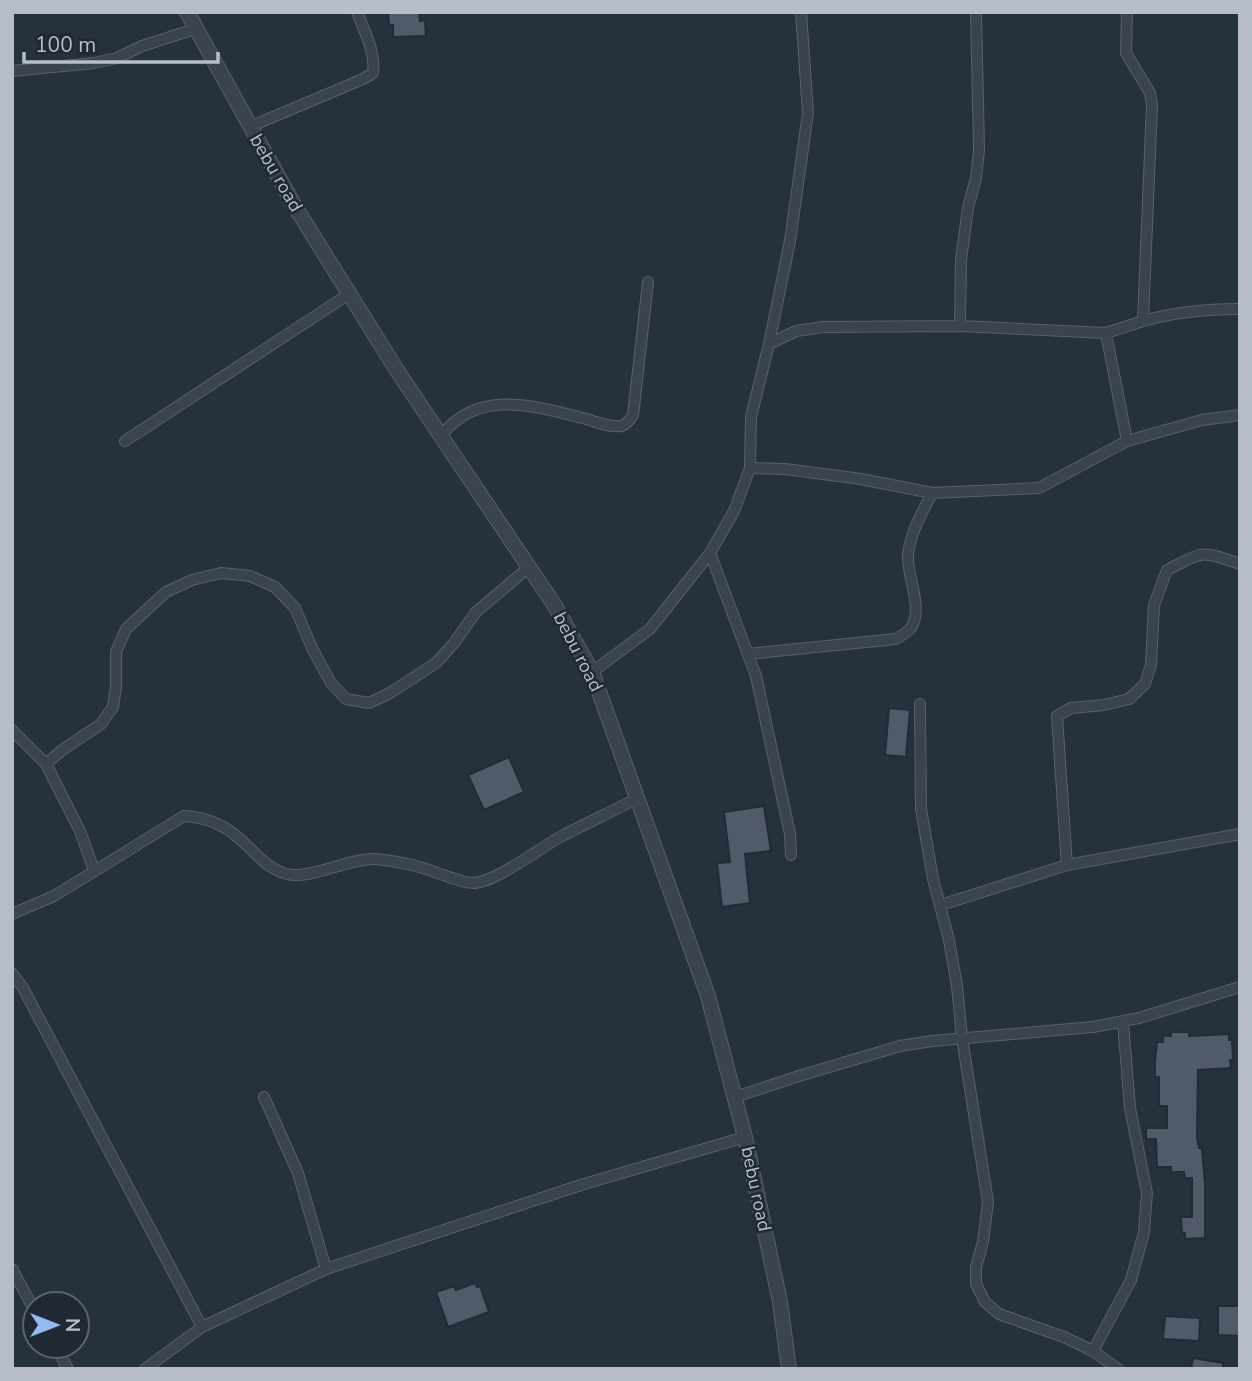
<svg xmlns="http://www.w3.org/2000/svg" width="1252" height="1381" font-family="'Nunito Sans',sans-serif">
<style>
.building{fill:#505a68;stroke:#212a35;stroke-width:2}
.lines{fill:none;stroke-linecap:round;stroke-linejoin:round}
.minor-casing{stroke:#58616c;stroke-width:12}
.tertiary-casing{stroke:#58616c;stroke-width:16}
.minor{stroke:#3a434e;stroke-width:10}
.tertiary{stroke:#3a434e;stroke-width:14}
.labels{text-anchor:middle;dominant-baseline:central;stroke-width:5;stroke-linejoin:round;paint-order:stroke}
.street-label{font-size:19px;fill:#b7bec9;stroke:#1f2833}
</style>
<rect width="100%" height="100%" fill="#26313e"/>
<path class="building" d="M388,12H419L420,21L425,20L426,36L393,37V25H389Z
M889,708L910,710L906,757L885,755Z
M509,757L524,792L484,810L468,775Z
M764,806L771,851L745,854L750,903L722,907L717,863L730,862L724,812Z
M1171,1032H1189V1036L1229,1034V1040H1232L1233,1060H1230L1231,1068L1198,1070L1197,1137L1199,1148H1202L1205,1184V1238L1185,1239V1233H1182L1181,1217H1192V1178H1185L1184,1172H1171V1167H1157L1156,1139H1146V1128H1167V1106H1159V1077H1155V1061L1157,1042H1163V1036H1171Z
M475,1283L477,1287L480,1286L489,1312L448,1327L436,1292L454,1286L456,1290Z
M1218,1306H1240V1336L1218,1335Z
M1165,1316L1200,1318L1199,1341L1163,1339Z
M1193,1358L1223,1363V1369H1191Z"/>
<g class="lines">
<g class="minor-casing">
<path id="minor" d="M12,71L94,63L117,58L142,46L195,29
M249,127L363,79L373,73C376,52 364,31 357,12
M1143,321C1175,312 1207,309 1240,309
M960,326L961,260L968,208L976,178L979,149L976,12
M1106,333L1127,441
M769,344L796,331L823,327L960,326L1106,333L1143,321L1152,105L1150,93L1126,53L1127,12
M441,436C478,388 534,406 583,418C594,421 610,428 621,426C627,425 630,419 633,415L648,282
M125,441L349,294
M750,468L751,417L769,344L790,241L808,113L801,12
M710,553L756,676L790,834L791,855
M748,654L896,639C900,636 907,633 910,629C925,610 906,575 908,554C911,531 922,513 932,493
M592,672L650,629L710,553L734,511L750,468L785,469L861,479L932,493L1039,488L1127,441L1202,420L1240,415
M920,704L921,809L933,879L949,940L957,986L962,1038L988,1202L983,1242L976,1267V1284L985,1302L999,1314L1064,1337L1093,1351L1118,1369
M12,730L46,764L80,831L94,870
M46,764L62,750L101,724L113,707L116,687V652L126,629L166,592L192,580L221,573L250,576L275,587L295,608L313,650L331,683L346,699L369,703L390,693L436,663L454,643L476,612L528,568
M1067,865L1057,716L1071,708L1104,705L1129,699L1145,684L1151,665L1154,605L1167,570C1205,551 1199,550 1240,564
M941,905L1067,865L1240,834
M12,914L54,896L184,816C205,817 225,825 241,840C255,852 268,870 287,874C310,880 348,858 376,859C397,861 423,867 443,875C454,878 462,883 473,883C495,883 541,847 562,836C587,823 613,811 638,798
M12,973L23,988L202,1327
M264,1097L298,1173L326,1269
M735,1097L799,1076L900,1046L932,1041L1093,1027L1139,1018L1240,987
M12,1269L35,1311
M55,1346L68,1369
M1093,1351L1131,1280L1144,1232L1147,1193L1130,1108L1123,1022
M145,1369L202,1327L326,1269L584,1184L745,1137"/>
</g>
<g class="tertiary-casing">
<path id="tertiary" d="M187,12L294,205L398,372L555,606L592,672L708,996L745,1137L780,1302L789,1369"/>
</g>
<use href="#minor" class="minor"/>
<use href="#tertiary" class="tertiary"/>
</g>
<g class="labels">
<g class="street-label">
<text transform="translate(276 173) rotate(60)">bebu road</text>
<text transform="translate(578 652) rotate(63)">bebu road</text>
<text transform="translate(756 1189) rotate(78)">bebu road</text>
</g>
</g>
<rect width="1252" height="1381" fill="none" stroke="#b7bec9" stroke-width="28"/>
<g transform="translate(56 1325) rotate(90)"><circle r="33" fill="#1f2833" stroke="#5c646f" stroke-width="2"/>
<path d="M0-5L12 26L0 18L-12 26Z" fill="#93baf2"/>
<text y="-10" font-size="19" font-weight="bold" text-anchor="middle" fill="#b7bec9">N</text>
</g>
<path d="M24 52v10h194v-10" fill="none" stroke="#b7bec9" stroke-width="3.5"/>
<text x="35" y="52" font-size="21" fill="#b7bec9" stroke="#1f2833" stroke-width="5" paint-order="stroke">100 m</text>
</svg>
